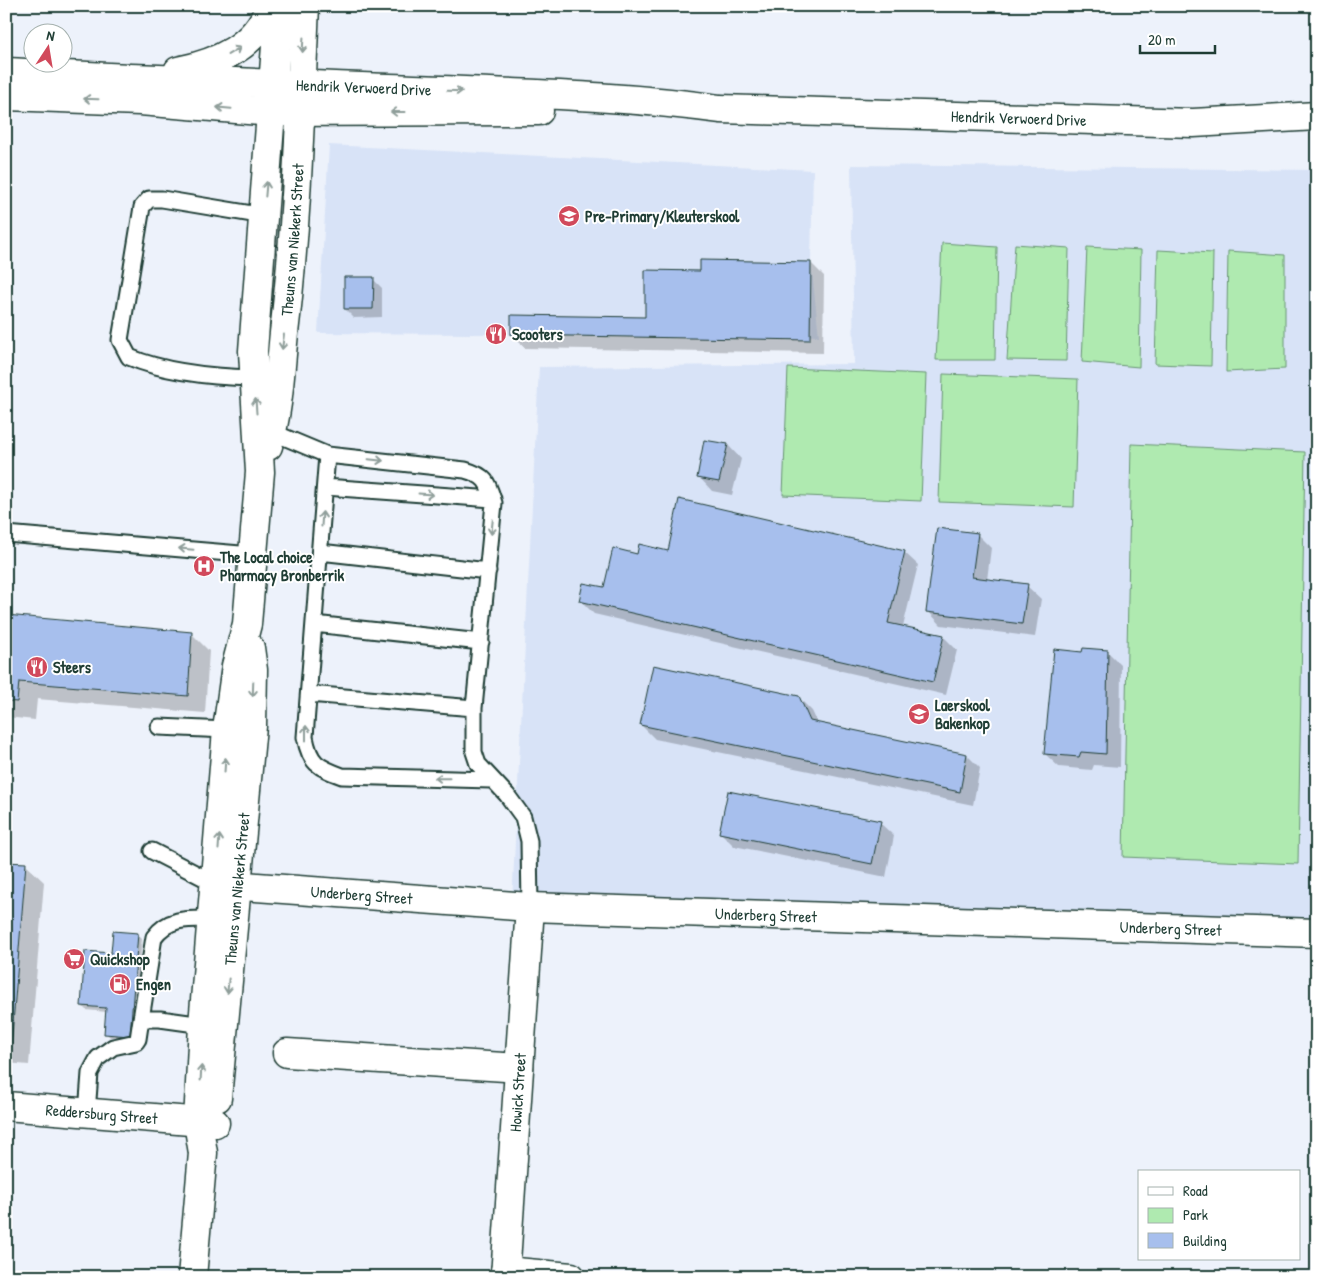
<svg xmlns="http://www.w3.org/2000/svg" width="1323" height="1283" font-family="'Patrick Hand',sans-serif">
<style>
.built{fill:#d8e3f7}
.green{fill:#afeab0;stroke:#679472}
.shadow{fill:#0003}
.building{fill:#a7bfed;stroke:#1f3d34}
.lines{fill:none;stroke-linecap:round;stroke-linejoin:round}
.service-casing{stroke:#1f3d34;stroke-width:19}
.minor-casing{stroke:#1f3d34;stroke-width:31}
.tertiary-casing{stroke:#1f3d34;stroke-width:31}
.secondary-casing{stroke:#1f3d34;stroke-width:31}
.service{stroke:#fff;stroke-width:15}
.minor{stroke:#fff;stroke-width:28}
.tertiary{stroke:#fff;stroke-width:28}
.secondary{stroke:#fff;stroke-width:28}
.oneway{stroke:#8f9e9a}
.labels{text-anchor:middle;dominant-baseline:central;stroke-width:4;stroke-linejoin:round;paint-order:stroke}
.street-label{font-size:16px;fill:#1f3d34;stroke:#fff}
.poi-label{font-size:16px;font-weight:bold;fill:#1f3d34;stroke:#fff;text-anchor:start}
</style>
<rect width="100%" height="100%" fill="#edf2fb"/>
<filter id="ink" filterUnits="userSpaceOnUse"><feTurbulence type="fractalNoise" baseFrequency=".02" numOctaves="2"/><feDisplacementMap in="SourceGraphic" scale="10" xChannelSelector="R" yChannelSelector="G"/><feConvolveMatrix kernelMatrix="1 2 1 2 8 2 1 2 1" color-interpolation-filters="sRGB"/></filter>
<g filter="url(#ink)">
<path class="built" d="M329,145L813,170L811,262L819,336L318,333Z
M851,165L1317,170V920L512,902L539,367L854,364Z"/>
<path class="green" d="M942,243L997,247L995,360H936Z
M1015,244L1069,248L1066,361L1007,360Z
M1087,247L1141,250L1139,367L1082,362Z
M1158,250L1213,253L1211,366L1155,364Z
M1228,251L1285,255V369L1226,372Z
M788,368L926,374L921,501L783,495Z
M943,374L1078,379L1074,507L939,502Z
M1131,444L1305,452L1298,864L1123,857Z"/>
<path class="shadow" d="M811,263L824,276L823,353L525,348L512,335L646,318L701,272Z
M373,279L382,288V317L354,318L345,309Z
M728,445L741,459L732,495L712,491L699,477Z
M977,534L991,548L987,580L1027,586L1041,599L1035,637L941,625L928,611Z
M904,552L918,565L903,627L944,637L957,650L946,695L594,614L581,601L605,589L638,555L669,553Z
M6,616L191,633L209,651L205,713L37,699L35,720L6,717Z
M1107,651L1121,665L1120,767L1094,765L1092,770L1059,767L1045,754L1084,653Z
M798,697L812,711L818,724L967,755L980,768L973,805L655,739L641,725Z
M880,823L894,836L886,877L734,846L720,832Z
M6,863L26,865L44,882L29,1065L6,1063Z
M137,934L142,939L133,1039L110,1037L106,1033L107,1012L86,1010L82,1006L112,954Z"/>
<path class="building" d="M700,260L811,262L810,340L511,335V315L645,317V270L700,271Z
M344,277H374L373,309H344Z
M704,440L728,444L719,482L697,478Z
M679,499L905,551L888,623L944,635L933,682L579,601L583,583L604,587L613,548L637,554L639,544L668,551Z
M937,528L978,533L972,577L1028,584L1022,624L926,612Z
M6,615L192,632L188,696L19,682L17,702L6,701Z
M1083,648L1108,650L1106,754L1081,752L1079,757L1044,754L1054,649L1082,652Z
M653,665L799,696L810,721L967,754L960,792L640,725Z
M728,791L881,821L872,864L719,833Z
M6,862L26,863L11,1048L6,1047Z
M113,931L138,933L130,1036L104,1034L106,1008L81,1006L85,951L111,953Z"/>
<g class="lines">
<g class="service-casing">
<path id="service" d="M254,378C213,377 167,373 129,357L120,340L142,207L149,199H162L264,216
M272,432L327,455L465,470C487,476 488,483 494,503L474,708V752L478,764L507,795L523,817L529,841L530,907
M327,455L305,737C310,764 318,767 342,776L491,780
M325,487L493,499
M6,534L252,555
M320,552L488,571
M314,624L481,642
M309,694L474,708
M159,727L227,730
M152,851L216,884
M203,1025L160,1019H141L154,937C169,917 189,919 212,919
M87,1113L90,1073L98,1058L113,1047L136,1042L138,1039L141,1019"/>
</g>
<g class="minor-casing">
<g id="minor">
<path id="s1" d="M216,884L530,907L1317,933"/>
<path d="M287,1053L519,1068"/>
<path id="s2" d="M6,1106L215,1123"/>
<path d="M505,1271L571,1277"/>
<path id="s3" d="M505,1277L530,907"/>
</g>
</g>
<g class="tertiary-casing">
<g id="tertiary">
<path id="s4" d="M268,446C279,410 280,371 284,333C297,225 300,115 305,6"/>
<path id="s5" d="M217,1098L252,726L253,670L250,648"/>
<path d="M192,1277L203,1153L198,1122L203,1025L227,730L236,666L247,624L260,472L253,351L279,6"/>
</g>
</g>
<g class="secondary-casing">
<g id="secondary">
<path d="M178,71C217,63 256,47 270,6"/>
<path id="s6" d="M6,72C151,80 296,84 441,90C534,94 628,96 720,109L1193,123L1317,116"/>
<path d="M6,96L140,101L272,112L539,111"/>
</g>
</g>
<use href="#service" class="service"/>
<use href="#minor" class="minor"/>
<use href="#tertiary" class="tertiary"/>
<use href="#secondary" class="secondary"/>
</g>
<defs><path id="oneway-shaft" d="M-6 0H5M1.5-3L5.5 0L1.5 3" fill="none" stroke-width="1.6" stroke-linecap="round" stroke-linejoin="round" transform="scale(1.25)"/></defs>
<g class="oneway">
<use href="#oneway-shaft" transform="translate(303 45) rotate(93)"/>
<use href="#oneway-shaft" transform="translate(234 51) rotate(-31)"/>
<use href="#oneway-shaft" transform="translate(455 91) rotate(2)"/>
<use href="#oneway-shaft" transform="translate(91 99) rotate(-178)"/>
<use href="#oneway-shaft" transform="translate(224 108) rotate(-175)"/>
<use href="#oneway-shaft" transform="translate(398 112) rotate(-180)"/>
<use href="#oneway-shaft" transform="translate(266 189) rotate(-85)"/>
<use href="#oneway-shaft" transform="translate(283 342) rotate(97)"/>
<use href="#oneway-shaft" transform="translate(256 406) rotate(-94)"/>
<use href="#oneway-shaft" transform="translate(376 460) rotate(6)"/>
<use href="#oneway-shaft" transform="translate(426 494) rotate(4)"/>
<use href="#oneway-shaft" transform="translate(322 519) rotate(-86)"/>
<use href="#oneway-shaft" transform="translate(492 527) rotate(96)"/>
<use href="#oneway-shaft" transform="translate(186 549) rotate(-175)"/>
<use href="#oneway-shaft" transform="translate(253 689) rotate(92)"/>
<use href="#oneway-shaft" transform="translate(306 733) rotate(-90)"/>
<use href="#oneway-shaft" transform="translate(225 765) rotate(-86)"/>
<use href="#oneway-shaft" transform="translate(442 778) rotate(-179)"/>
<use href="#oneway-shaft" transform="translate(219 842) rotate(-86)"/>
<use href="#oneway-shaft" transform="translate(228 986) rotate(95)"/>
<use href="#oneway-shaft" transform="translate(201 1073) rotate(-87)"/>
</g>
</g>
<defs>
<g id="school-disc" transform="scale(1.125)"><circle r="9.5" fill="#d1495b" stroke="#fff"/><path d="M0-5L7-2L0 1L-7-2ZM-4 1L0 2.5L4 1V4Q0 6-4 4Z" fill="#fff"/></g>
<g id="restaurant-disc" transform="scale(1.125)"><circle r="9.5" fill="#d1495b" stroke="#fff"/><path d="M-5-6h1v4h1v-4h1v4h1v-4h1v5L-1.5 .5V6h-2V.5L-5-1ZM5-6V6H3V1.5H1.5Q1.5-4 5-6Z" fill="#fff"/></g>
<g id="hospital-disc" transform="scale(1.125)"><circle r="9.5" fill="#d1495b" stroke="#fff"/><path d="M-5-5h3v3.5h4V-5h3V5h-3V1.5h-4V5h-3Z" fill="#fff"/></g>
<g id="supermarket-disc" transform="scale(1.125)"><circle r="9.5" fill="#d1495b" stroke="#fff"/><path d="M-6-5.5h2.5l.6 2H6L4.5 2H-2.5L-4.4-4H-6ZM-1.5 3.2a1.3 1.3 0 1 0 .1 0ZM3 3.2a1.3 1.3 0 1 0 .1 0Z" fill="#fff"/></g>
<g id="fuel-disc" transform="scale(1.125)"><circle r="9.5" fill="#d1495b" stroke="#fff"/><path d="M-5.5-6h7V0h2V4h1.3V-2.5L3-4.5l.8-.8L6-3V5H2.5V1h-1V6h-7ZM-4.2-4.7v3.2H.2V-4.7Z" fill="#fff"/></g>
</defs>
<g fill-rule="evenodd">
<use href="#school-disc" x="569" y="216"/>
<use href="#restaurant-disc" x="496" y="334"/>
<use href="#hospital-disc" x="204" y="566"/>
<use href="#restaurant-disc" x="37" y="667"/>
<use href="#school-disc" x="919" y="714"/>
<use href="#supermarket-disc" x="74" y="959"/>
<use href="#fuel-disc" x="120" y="984"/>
</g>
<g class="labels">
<g class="street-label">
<text stroke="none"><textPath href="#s6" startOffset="358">Hendrik Verwoerd Drive</textPath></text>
<text stroke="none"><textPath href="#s6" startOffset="1014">Hendrik Verwoerd Drive</textPath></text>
<text stroke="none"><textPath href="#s4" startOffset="208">Theuns van Niekerk Street</textPath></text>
<text stroke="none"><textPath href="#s5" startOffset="210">Theuns van Niekerk Street</textPath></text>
<text stroke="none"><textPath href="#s1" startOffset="146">Underberg Street</textPath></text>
<text stroke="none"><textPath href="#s1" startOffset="551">Underberg Street</textPath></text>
<text stroke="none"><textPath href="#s1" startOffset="956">Underberg Street</textPath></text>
<text stroke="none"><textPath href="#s3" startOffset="185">Howick Street</textPath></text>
<text stroke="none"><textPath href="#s2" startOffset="96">Reddersburg Street</textPath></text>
</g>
<g class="poi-label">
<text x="585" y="216">Pre-Primary/Kleuterskool</text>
<text x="512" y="334">Scooters</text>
<text x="220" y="557">The Local choice<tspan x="220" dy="18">Pharmacy Bronberrik</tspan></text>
<text x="53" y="667">Steers</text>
<text x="935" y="705">Laerskool<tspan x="935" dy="18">Bakenkop</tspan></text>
<text x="90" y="959">Quickshop</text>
<text x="136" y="984">Engen</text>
</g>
</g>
<rect width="1323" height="1283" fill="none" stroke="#fff" stroke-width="25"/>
<rect x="12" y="12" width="1298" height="1258" fill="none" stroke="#1f3d34" stroke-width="2" filter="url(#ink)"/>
<rect x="1138" y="1170" width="162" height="90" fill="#ffffff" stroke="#a5b1ae"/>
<rect x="1148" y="1187" width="25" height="8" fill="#ffffff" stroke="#a5b1ae"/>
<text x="1183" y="1196" font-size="15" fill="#1f3d34">Road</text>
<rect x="1148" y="1208" width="25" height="15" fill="#afeab0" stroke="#a5b1ae"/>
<text x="1183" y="1220" font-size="15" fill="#1f3d34">Park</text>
<rect x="1148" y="1233" width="25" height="15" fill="#a7bfed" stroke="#a5b1ae"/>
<text x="1183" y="1246" font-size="15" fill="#1f3d34">Building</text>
<g transform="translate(48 48) rotate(12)"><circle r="24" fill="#ffffff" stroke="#a5b1ae"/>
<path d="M0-4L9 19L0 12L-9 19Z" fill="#d1495b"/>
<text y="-8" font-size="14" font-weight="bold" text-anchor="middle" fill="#1f3d34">N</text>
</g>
<path d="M1140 45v8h75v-8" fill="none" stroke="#1f3d34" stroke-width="2.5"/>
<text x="1148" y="45" font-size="15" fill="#1f3d34" stroke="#ffffff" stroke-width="4" paint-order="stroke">20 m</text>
</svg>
